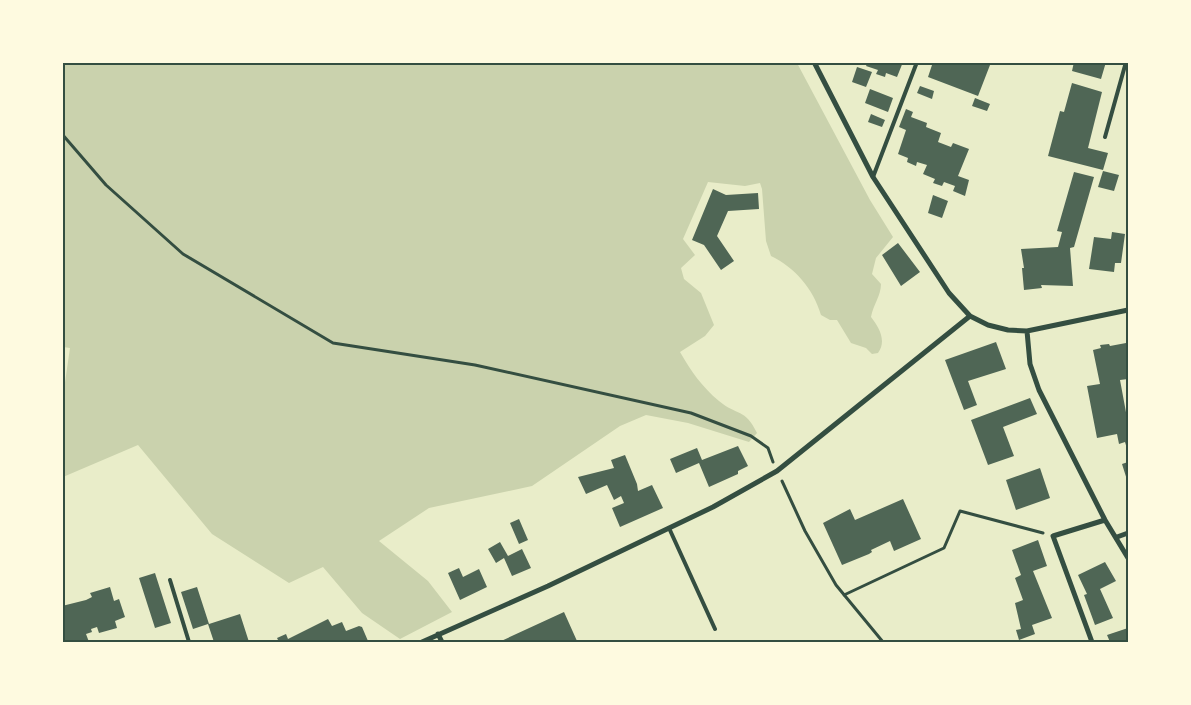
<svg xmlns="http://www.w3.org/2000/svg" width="1191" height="705" font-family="Barlow,sans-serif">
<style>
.green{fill:#cad2ad}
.building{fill:#4f6655}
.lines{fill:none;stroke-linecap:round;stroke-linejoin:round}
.path{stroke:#344e41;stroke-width:3}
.service{stroke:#344e41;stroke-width:4}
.minor{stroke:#344e41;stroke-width:5}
.neatline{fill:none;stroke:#344e41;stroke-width:2}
</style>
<rect width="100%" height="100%" fill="#e9edc9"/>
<path class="green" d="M63,63H797L870,200L893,237L876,258L872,274L881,284C881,296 873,305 871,317C879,327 887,341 878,353L872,354L866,348L851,343L837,320H830L821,315C813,288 795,268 771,256L766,241L762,189L760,183L745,186L708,182L683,239L695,255L681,268L684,279L701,293L714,325L705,336L680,352C691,371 702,387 719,401C737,416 745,408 757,433L749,442L688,423L646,415L620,426L532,486L429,508L379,541L428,581L452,612L400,639L362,613L323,567L289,583L212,534L138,445L63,477V396L70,348L63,347Z"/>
<path class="building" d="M868,62H903L897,77L886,73L885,77L876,74L878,70L866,66Z
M933,62H984L990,65L978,96L928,77Z
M1074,62H1106L1101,79L1072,71Z
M857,67L872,72L866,87L852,82Z
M1072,83L1102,92L1088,148L1108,153L1103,170L1048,156L1060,111L1064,112Z
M920,86L934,91L932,99L917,93Z
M870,89L893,98L888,112L865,103Z
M975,98L990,104L987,111L972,106Z
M906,109L913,112L911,117L927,123L926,127L941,133L938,142L951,147L953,143L969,149L958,176L969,180L965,196L953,191L955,186L944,182L942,186L933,183L935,179L923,174L927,165L917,162L916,166L907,162L908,158L898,154L906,130L899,127Z
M871,114L885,120L882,127L868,122Z
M1103,171L1119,175L1114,191L1098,187Z
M1074,172L1094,177L1074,247L1070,248L1073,286L1041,285L1042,288L1024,290L1022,268H1024L1021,249L1058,247L1062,232L1057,231Z
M713,189L726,195L758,193L759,209L728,211L717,236L734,261L721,270L704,245L692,240Z
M933,195L948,201L942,218L928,213Z
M1112,232L1125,234L1121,263H1115L1114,272L1089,269L1094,237L1111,239Z
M898,243L920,272L901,286L882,255Z
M996,342L1006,369L968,381L977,405L964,410L945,360Z
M1126,343L1128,379L1120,380L1128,423V452L1125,442L1119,444L1117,434L1097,438L1087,386L1100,384L1093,350L1101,348L1100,345L1109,344L1110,346Z
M1030,398L1037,414L1003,427L1014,456L988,465L971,420Z
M738,446L748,466L738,471V474L709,487L699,463L676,473L670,459L697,448L702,460Z
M625,455L637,484L638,491L652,485L663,508L620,527L612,508L624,503L621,496L614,500L607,485L586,494L578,477L614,468L611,460Z
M1128,462V483L1122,464Z
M1040,468L1050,498L1016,510L1006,480Z
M903,499L921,539L894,551L890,541L871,550L872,552L869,554L842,565L823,523L850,509L855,520Z
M519,519L528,540L519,544L510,523Z
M1038,540L1047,566L1033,571L1052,618L1032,625L1035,634L1019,640L1016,630L1021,629L1015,603L1023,600L1015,578L1021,575L1012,550Z
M500,542L508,556L522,549L531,568L512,576L504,558L496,563L488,549Z
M1105,562L1116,581L1100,589L1113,618L1095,625L1084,595L1087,594L1078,575Z
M459,568L463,577L479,569L487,587L460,600L448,573Z
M155,573L171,623L155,628L139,578Z
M110,587L114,601L119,599L125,617L115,621L117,628L99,633L97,627L91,629L92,632L86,634L89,642H62V606L86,600L92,597L90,593Z
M197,587L209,624L240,614L249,642H214L208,624L193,629L181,592Z
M564,612L577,641L572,642H499Z
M328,619L332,626L342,622L346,631L359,626L362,627L368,641L279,642L277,638L286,634L288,639Z
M1128,628V642H1110L1107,635Z"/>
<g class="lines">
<path class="path" d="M62,134L106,185L183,254L333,343L475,365L691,413L751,436L768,448L773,462
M782,481L805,531L836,585L883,642
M844,595L944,548L960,511L1043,533"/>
<path class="service" d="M1105,137L1126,62
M873,177L917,62
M669,528L715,629
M170,580L189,642"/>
<path class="minor" d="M814,62L873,177L949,293L970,316L988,325L1008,330L1027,331L1128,310
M1027,331L1030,364L1039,390L1105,520L1128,558
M1117,537L1128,533
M438,634L442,642
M422,642L548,586L713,507L777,471L970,316
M1092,642L1053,536L1105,520"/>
</g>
<rect width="1191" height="705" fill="none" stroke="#fefae0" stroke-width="128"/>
<rect x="64" y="64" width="1063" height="577" class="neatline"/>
</svg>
